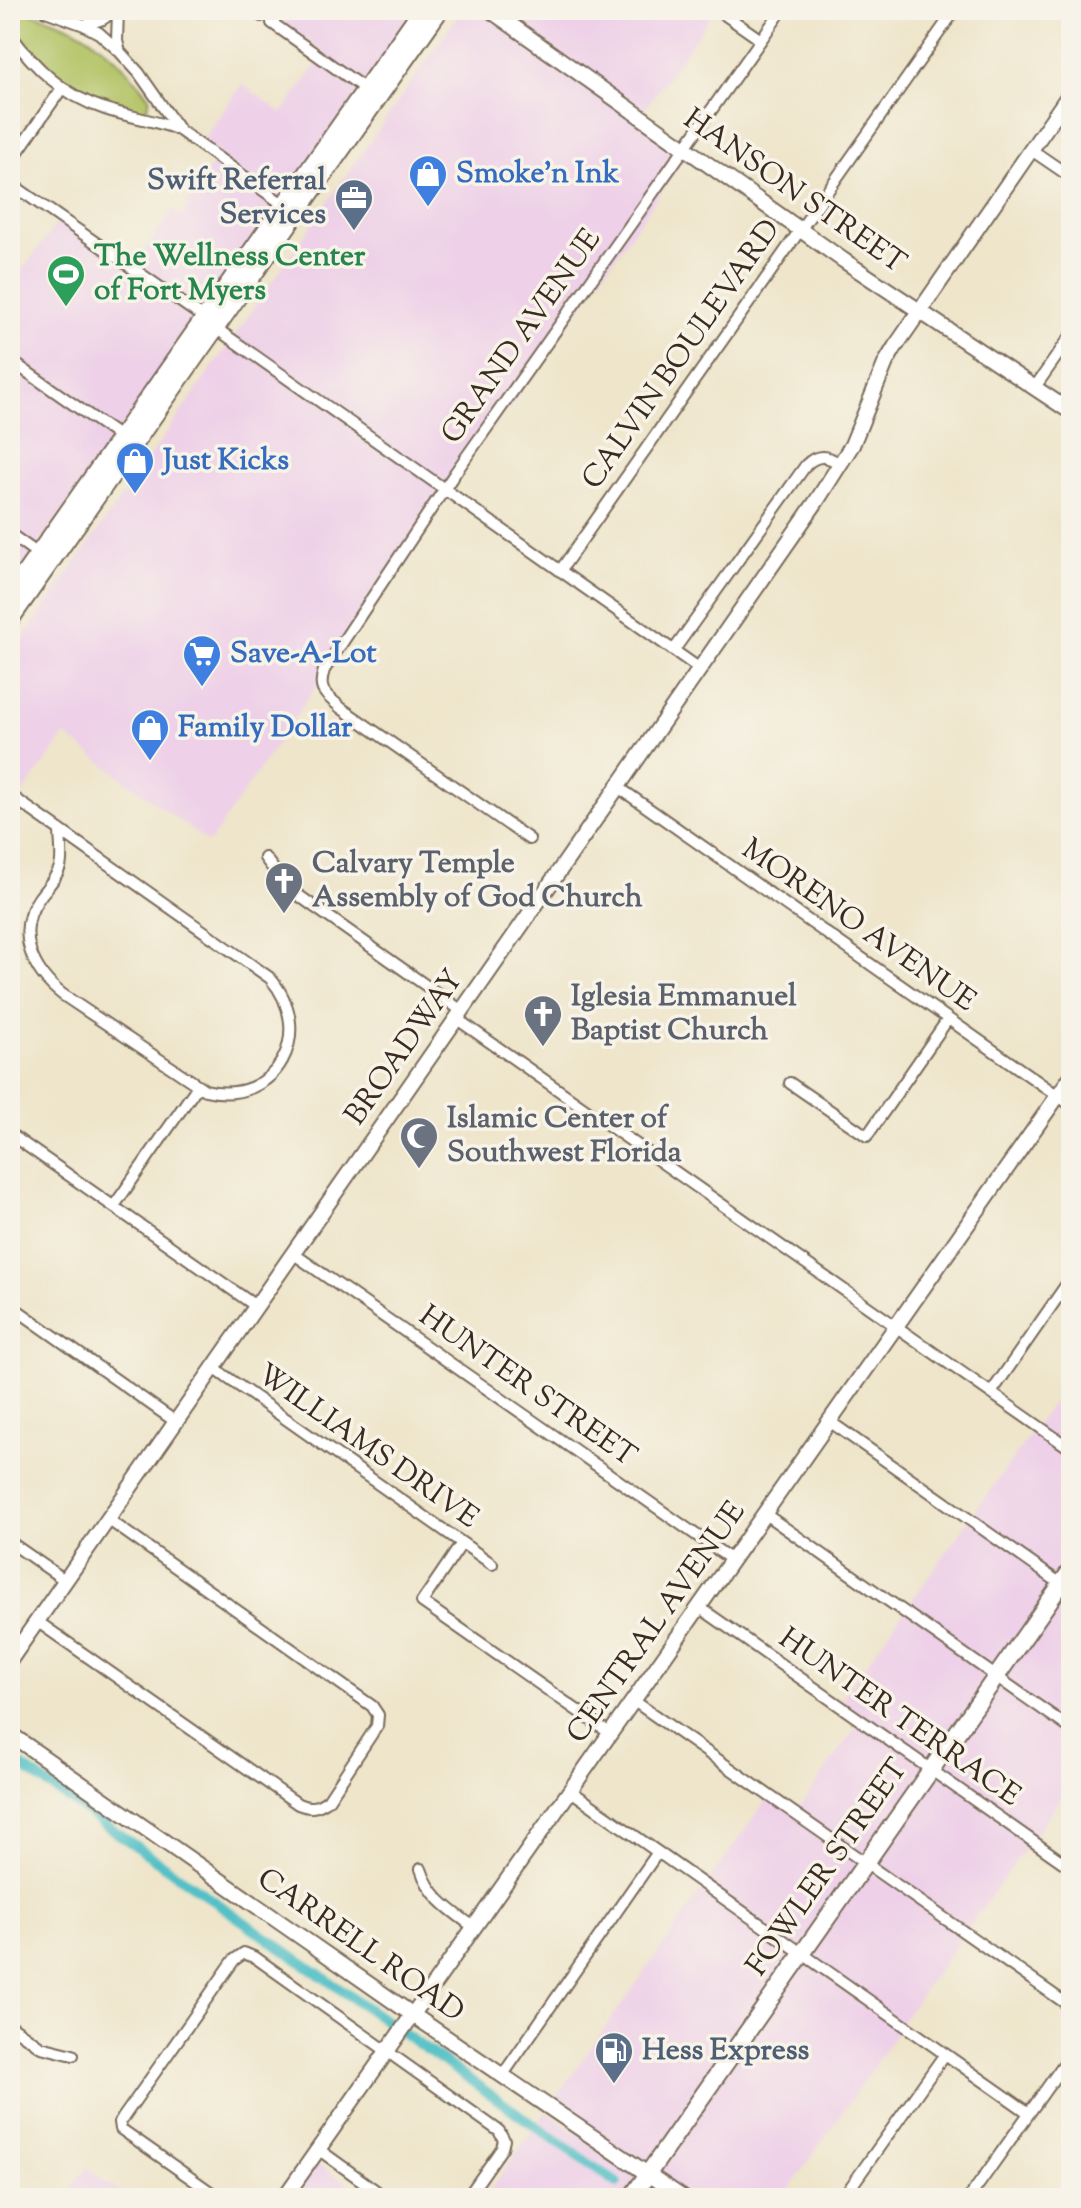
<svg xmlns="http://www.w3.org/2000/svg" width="1081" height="2208" font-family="'Sorts Mill Goudy',serif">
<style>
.built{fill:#eed0e8}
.green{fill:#b4c467;stroke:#787742;stroke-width:2}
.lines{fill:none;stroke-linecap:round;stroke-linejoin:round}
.canal{stroke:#52c0c6;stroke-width:10}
.street-casing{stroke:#7a6b5a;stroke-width:14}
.secondary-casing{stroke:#7a6b5a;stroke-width:18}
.primary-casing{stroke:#7a6b5a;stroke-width:20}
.street{stroke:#fff;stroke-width:10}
.secondary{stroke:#fff;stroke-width:14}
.primary{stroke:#fff;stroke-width:16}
.labels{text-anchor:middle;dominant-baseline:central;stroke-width:7;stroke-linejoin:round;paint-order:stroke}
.shop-label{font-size:30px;font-weight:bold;fill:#366cbe;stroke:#f7f3e8;text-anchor:start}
.service-label{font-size:30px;font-weight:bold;fill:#4e5e75;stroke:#f7f3e8;text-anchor:end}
.street-label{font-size:30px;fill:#3b2a1e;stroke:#f7f3e8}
.leisure-label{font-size:30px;font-weight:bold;fill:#27864d;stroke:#f7f3e8;text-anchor:start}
.worship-label{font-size:30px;font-weight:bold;fill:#5b616d;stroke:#f7f3e8;text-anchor:start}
</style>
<rect width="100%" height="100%" fill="#f7f3e8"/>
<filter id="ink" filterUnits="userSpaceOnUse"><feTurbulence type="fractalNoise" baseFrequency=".0125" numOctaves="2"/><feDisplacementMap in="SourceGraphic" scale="16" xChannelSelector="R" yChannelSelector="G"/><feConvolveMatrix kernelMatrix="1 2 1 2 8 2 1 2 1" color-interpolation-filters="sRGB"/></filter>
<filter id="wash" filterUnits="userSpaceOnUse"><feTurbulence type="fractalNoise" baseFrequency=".006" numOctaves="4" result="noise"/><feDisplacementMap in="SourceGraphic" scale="32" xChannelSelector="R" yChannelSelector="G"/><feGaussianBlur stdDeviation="1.8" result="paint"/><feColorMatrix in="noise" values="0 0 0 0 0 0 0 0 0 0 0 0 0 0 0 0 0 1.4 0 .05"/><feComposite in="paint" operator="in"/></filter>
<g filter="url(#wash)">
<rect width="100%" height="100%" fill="#eee5ca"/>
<path class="built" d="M286,10H417L10,585V287L62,216L135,264L173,210L181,216L219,153L201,142L242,84L282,113L325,53L279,20Z
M462,10H480L687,155L507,412L502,408L365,607L372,611L317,685L209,843L65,735L10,811V657Z
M500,10H715L643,111Z
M1071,1377V1562L648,2166L552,2103L771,1793L797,1811L862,1718L839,1702Z
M1071,1579V1784L901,2022L903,2024L783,2198H692L656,2172Z
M546,2112L641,2175L626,2198H484Z
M315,2162L370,2198H290Z
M87,2168L127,2198H64Z"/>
<path class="green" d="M10,10C72,17 115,49 150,99L146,110L137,114C89,97 55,86 23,43C15,31 10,25 10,10Z"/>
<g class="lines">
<path class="canal" d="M10,1758L617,2183"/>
</g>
</g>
<g filter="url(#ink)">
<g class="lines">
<g class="street-casing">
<path id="street" d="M43,10L84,25L103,19L115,10
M118,10L117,41L120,52L139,73L179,130L284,205
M253,10L261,16
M718,10L761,40
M272,23L365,89
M84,25L99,33L118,50
M10,34C35,68 64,96 105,109C129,117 154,120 177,129
M1030,149L1071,177
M10,163L62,88
M10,183L204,318
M217,329L700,669
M10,360L120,437
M1035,387L1071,336
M10,534L41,556
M560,571L955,10
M674,650L806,465C818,453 827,456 841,464
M618,787L1071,1105
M10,795L270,978C317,1032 277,1107 205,1090L63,995C33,972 14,933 39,898C46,888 56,879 60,867C63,856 60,841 60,830
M529,839L341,708C326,694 317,692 324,670L455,473L782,10
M265,858L288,888L462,1011
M457,1019L1071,1449
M790,1083L867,1136L948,1019
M10,1134L257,1307
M114,1206L197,1087
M294,1254L732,1560
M10,1305L176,1422
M215,1369L492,1564
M991,1393L1071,1278
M829,1421L1071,1591
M765,1514L1071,1729
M10,1542L66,1581
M462,1543L422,1602L611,1734
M699,1607L1071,1868
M38,1622L298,1804C310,1809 317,1808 328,1800L377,1726L378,1715L372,1706L109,1520
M634,1701L1071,2007
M571,1791L1029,2113
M421,1869C430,1898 452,1911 475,1928
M10,2025L41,2047L73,2055
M502,2076L658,1852
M318,2149L386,2198
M219,2198L121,2129L120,2122L234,1960L244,1953L256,1958L499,2131L504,2140L502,2148L467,2198
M843,2198L945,2054
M969,2198L1071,2054"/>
</g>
<g class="secondary-casing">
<path id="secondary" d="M490,10L843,260L1071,412
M10,1660L816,502L852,445L886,362L895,347L1071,92
M10,1734L413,2015L683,2198
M284,2198L1071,1077"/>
</g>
<g class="primary-casing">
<path id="primary" d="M10,594L421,10
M10,620L440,10
M631,2198L1071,1570"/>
</g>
<use href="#street" class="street"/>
<use href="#secondary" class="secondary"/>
<use href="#primary" class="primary"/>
</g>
</g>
<defs>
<g id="shop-pin" transform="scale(2)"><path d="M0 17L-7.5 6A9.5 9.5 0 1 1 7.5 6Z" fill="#3f7fe0" stroke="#f7f3e8"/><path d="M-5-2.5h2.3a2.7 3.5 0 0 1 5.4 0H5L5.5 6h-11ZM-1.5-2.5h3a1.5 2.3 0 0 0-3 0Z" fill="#fff"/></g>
<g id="office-pin" transform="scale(2)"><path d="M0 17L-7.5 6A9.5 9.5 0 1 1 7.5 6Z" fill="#5c6f8a" stroke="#f7f3e8"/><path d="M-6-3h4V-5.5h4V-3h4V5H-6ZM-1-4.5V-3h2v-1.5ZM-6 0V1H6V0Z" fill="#fff"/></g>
<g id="stadium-pin" transform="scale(2)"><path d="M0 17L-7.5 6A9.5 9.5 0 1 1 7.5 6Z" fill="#2e9e5b" stroke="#f7f3e8"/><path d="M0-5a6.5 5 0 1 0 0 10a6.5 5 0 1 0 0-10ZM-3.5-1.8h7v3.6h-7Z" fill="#fff"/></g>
<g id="supermarket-pin" transform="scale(2)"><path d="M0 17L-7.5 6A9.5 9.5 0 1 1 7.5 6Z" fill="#3f7fe0" stroke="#f7f3e8"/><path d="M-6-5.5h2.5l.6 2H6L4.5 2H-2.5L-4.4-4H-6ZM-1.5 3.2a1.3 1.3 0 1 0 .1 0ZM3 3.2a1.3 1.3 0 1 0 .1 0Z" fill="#fff"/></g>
<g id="church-pin" transform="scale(2)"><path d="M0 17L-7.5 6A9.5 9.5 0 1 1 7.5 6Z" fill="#6b7280" stroke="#f7f3e8"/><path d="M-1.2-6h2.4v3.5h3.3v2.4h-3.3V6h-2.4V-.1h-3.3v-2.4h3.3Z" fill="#fff"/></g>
<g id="mosque-pin" transform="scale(2)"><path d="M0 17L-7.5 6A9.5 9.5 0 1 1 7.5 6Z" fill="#6b7280" stroke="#f7f3e8"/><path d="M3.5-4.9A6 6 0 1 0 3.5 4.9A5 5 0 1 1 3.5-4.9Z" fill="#fff"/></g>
<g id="fuel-pin" transform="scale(2)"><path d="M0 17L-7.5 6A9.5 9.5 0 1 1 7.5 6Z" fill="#5c6f8a" stroke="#f7f3e8"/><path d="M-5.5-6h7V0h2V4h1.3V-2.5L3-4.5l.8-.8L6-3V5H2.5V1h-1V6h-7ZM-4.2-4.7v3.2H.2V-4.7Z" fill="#fff"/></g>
</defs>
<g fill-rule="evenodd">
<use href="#shop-pin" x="428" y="174"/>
<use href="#office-pin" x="354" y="198"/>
<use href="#stadium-pin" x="66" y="274"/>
<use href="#shop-pin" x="135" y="461"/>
<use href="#supermarket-pin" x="202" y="654"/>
<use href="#shop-pin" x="150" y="728"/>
<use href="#church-pin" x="284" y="881"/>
<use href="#church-pin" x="543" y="1014"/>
<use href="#mosque-pin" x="419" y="1136"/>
<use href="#fuel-pin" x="614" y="2051"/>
</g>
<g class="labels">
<g class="shop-label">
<text x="456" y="174">Smoke’n Ink</text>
<text x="163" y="461">Just Kicks</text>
<text x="230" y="654">Save-A-Lot</text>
<text x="178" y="728">Family Dollar</text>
</g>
<g class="service-label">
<text x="326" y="181">Swift Referral<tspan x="326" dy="34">Services</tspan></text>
<text x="642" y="2051" text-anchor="start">Hess Express</text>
</g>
<g class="street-label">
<text transform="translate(794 192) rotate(35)">HANSON STREET</text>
<text transform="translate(522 337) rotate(-55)">GRAND AVENUE</text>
<text transform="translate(682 355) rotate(-55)">CALVIN BOULEVARD</text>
<text transform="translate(858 926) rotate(35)">MORENO AVENUE</text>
<text transform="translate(405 1048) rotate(-55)">BROADWAY</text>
<text transform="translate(527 1387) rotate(35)">HUNTER STREET</text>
<text transform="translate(367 1447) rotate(35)">WILLIAMS DRIVE</text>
<text transform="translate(657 1623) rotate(-55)">CENTRAL AVENUE</text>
<text transform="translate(899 1718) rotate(35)">HUNTER TERRACE</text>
<text transform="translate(828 1868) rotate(-55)">FOWLER STREET</text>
<text transform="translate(360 1946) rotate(35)">CARRELL ROAD</text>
</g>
<g class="leisure-label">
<text x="94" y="257">The Wellness Center<tspan x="94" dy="34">of Fort Myers</tspan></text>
</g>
<g class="worship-label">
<text x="312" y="864">Calvary Temple<tspan x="312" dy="34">Assembly of God Church</tspan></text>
<text x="571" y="997">Iglesia Emmanuel<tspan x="571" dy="34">Baptist Church</tspan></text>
<text x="447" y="1119">Islamic Center of<tspan x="447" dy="34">Southwest Florida</tspan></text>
</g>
</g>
<rect width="1081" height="2208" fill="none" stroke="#f7f3e8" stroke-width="40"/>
</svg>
